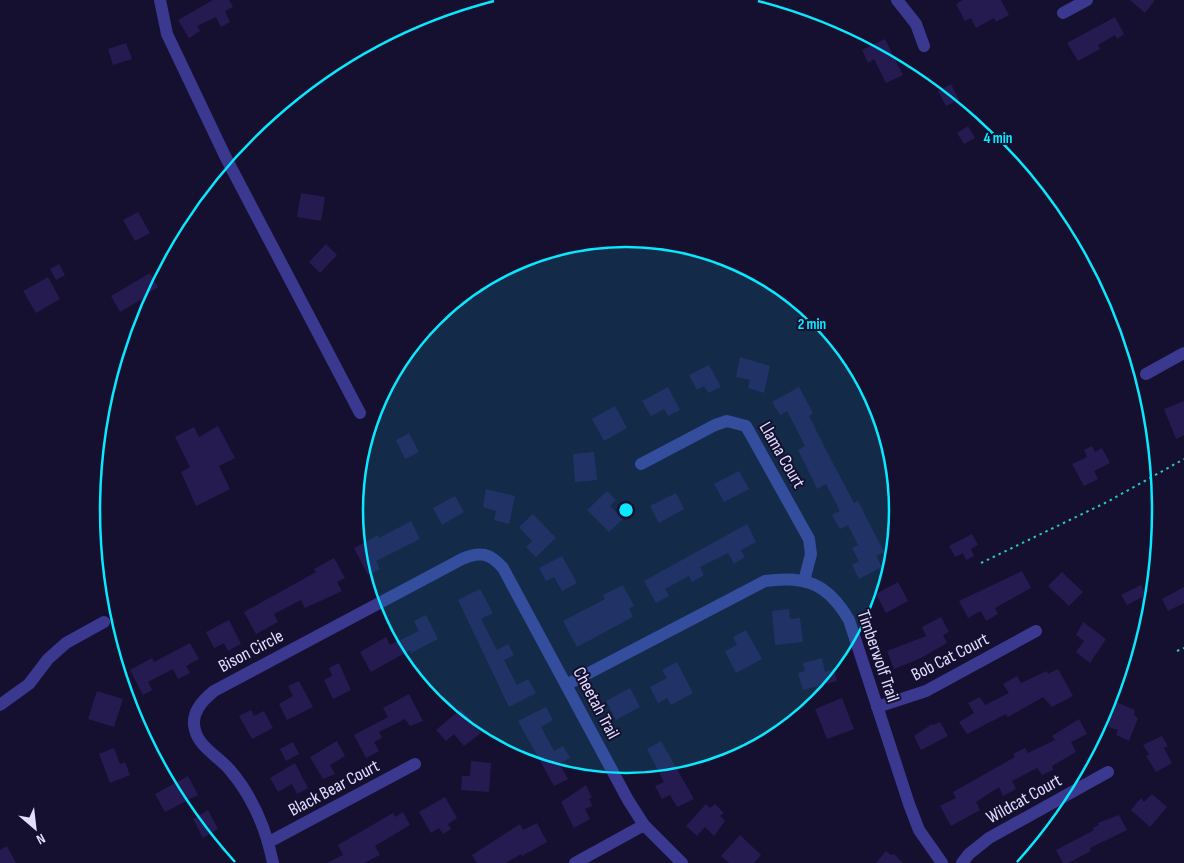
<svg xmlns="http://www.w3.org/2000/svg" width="1184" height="863" font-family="'Sofia Sans Condensed',sans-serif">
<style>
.building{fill:#251b51}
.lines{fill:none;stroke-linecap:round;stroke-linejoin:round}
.path{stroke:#29c8bd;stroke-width:2;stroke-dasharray:2.5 4;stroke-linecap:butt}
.minor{stroke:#3b3890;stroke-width:12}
.ring{fill:none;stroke:#0ae8ff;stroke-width:2.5}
.labels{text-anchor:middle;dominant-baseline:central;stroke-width:4;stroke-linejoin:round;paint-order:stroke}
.street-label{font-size:18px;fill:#e1deff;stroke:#15102f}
.centre{fill:#0ae8ff;stroke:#15102f;stroke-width:2.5}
.ring-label{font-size:15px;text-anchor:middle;font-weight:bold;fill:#0ae8ff;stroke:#15102f;stroke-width:4;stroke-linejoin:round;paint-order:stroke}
</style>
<rect width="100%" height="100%" fill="#15102f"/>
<path class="building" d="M213,0H229L233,7L225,11L230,22L221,27L216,17L197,26L200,31L189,38L178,20Z
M963,0H1001L1009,15L996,22L994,18L976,28L971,18L965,21L956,4Z
M1130,0H1155L1145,13Z
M1115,17L1124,34L1117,39L1115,35L1098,45L1100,49L1078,61L1067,43Z
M885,39L903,75L886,83L874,59L868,63L862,50Z
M126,43L132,59L113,65L108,49Z
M951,84L959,100L946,106L938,91Z
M968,126L975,138L964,144L957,133Z
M301,193L325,197L321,221L297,217Z
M138,212L150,233L135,241L123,220Z
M326,244L337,255L320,273L309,262Z
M59,264L65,275L56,280L50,269Z
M150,273L158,287L148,293L149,295L120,312L111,296Z
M48,277L60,299L36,313L23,291Z
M740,357L770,366L764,393L748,388L750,380L736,377Z
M709,365L721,387L708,393L704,386L697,390L689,375Z
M668,387L680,410L668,416L664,409L651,416L642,401Z
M799,387L813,413L809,416L827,452L854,503L858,501L884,552L876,556L882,567L859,579L852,565L859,561L852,548L858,545L848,525L840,529L832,515L840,511L826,484L817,489L811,476L798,450L805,446L787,411L780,415L772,402Z
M1184,401V435L1176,439L1164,409Z
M615,406L627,428L604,441L592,419Z
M218,426L235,458L219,466L230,489L196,506L181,472L190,467L175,437L194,427L199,437Z
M409,433L419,452L405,459L396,440Z
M1092,446L1095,452L1102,448L1110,463L1094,471L1098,479L1084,486L1072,464L1087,457L1084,450Z
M594,452L597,480L575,482L573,454Z
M739,471L749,489L724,502L714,484Z
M486,489L515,496L509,524L494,520L496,511L483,507Z
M607,491L616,500L610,506L623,519L609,532L587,510Z
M676,493L684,509L659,523L650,506Z
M455,496L464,512L442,525L433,508Z
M533,514L556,538L536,557L526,547L532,541L519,527Z
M411,521L420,539L376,561L380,569L368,575L354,548L378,535L379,538Z
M747,524L756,542L741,550L745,557L734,564L728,553L700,567L704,575L692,582L689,576L665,589L669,596L656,603L644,581Z
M972,534L978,545L971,549L974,556L966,560L963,553L955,557L949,546Z
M562,556L577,583L562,591L554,577L546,581L539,568Z
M334,558L345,578L337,582L342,591L305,608L301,600L274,614L278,622L256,634L244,612L316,572L314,569Z
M1022,571L1031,588L995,608L998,614L986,621L981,611L968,618L959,601Z
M1062,572L1083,592L1069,606L1048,586Z
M898,582L908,601L886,613L876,594Z
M623,585L634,606L629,609L633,617L577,647L563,621L605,599L603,595Z
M1141,585L1146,595L1127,605L1121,595Z
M1184,587V603L1168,611L1162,599Z
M480,589L493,613L481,619L497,650L508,644L514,655L504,660L517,685L528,679L536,693L509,707L458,600Z
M789,609L790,619L800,618L803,642L775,645L772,611Z
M426,615L438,639L411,653L410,650L371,672L360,652L386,637L390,645L419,631L414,621Z
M941,617L949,632L943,635L947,643L921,658L894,669L887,651L926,636L922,627Z
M229,620L241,644L228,651L224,643L214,648L206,632Z
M1083,622L1106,639L1090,663L1076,652L1084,641L1076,635Z
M746,630L762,659L736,673L725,651L737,645L733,637Z
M190,643L199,659L186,666L190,673L178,679L173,669L148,682L152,690L143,695L130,670L152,658L154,662Z
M822,658L825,672L834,669L837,681L803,690L798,673L805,671L803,663Z
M677,662L693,693L671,705L667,698L658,703L650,687L667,678L662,670Z
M339,663L351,690L333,699L324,680L332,676L329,668Z
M1058,669L1073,696L1052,707L1043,697L1008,717L1006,714L967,734L959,722L974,713L968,703L980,697L985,705L1009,693L1003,684L1017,676L1021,683L1047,671L1048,674Z
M299,681L313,707L287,720L279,704L293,696L288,686Z
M630,688L640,707L616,720L606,701Z
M97,691L123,699L114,727L88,719Z
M409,694L423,721L410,726L405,719L379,732L382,738L374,742L379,751L366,758L354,735L388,717L383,708Z
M842,698L854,729L827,739L815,709Z
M1116,702L1135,710L1134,715L1138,718L1129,741L1116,735L1118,730L1108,727Z
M546,707L553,720L541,727L554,751L563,746L570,758L559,763L568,779L554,786L518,721Z
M461,709L481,733L464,746L454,734L446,741L436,730Z
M251,710L254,716L264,711L273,728L252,739L239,716Z
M1079,719L1087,734L1071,742L1076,752L1052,766L1053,770L1042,775L1037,768L1012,781L1016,789L1003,796L999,787L976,802L980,810L951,826L940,806L956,798L953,792L1015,757L1013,754L1025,748L1028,753L1055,740L1052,736Z
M940,722L948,736L921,750L914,736L932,724L933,725Z
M1162,736L1168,746L1164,748L1172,763L1156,772L1146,756L1149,754L1143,745Z
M337,741L345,756L330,765L335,774L323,779L310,757Z
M661,741L694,799L677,807L670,795L662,799L655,786L664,782L647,749Z
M293,742L299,754L286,761L280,749Z
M114,748L120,764L125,762L130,775L110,783L99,754Z
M471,761L491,763L489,792L461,790L462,776H470Z
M295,763L308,788L297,794L292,784L278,792L270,778Z
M188,776L198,795L165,812L155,794Z
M586,785L592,798H589L592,806L585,809L590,819L574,828L561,802Z
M1152,794L1167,807L1150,827L1131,810L1141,798L1144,802Z
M445,797L457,818L448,824L451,829L443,834L439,828L431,833L419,812Z
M706,804L710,808L715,804L724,813L720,816L725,821L714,836L705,827L697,836L686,826Z
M208,810L218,829L203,838L193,819Z
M403,812L410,825L375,846L380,855L364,863H327L343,855L338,845L393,813L395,817Z
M1119,815L1127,830L1090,848L1091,851L1068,863H1063L1056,850L1094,830L1093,828L1099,825L1098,823Z
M537,823L547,842L522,856L521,854L506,863H477L472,855L520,824L523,830Z
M740,835L761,855L754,863H729L721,856Z
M7,846L16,863H0V850Z
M886,851L891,855L894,854L903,863H876Z"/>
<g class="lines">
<path class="path" d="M981,563L1107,502L1184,459
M1177,651L1184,648"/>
<path class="minor" d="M160,0L167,34L226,158L360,413
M897,0L916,24L924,46
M1063,13L1087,0
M1146,374L1184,353
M641,464L715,425L727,421L746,426L809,539L811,554L804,581
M566,685L765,581C806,575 828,584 849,620L909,804L919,830L942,863
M0,705L29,684L48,659L66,643L104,622
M877,707L926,691L1036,631
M269,842L415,764
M273,863C266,828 253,797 230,770C219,757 199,747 195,730C190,713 203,700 214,691L462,559C480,551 490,553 503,568L628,800L644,825L682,863
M575,863L644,825
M962,863L969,854L989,838L1108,772"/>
</g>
<circle cx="626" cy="510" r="263" fill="#0ae8ff" fill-opacity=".12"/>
<g class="ring">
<circle cx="626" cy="510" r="263"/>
<path d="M235 862A526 526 0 0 1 494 1M758 1A526 526 0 0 1 1017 862"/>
</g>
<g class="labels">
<g class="street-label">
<text transform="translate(782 455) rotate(60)">Llama Court</text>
<text transform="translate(251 651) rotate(-28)">Bison Circle</text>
<text transform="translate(878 656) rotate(71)">Timberwolf Trail</text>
<text transform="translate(950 657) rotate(-27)">Bob Cat Court</text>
<text transform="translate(596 703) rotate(62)">Cheetah Trail</text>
<text transform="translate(334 788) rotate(-28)">Black Bear Court</text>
<text transform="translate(1024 799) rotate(-29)">Wildcat Court</text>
</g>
</g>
<circle cx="626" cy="510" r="8" class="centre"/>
<g class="ring-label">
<text x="998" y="143">4 min</text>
<text x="812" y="329">2 min</text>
</g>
<g transform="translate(35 828) rotate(152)" stroke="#15102f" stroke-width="4" paint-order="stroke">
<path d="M0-4L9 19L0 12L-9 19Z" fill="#e1deff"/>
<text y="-8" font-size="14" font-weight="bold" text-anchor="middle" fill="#e1deff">N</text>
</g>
</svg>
